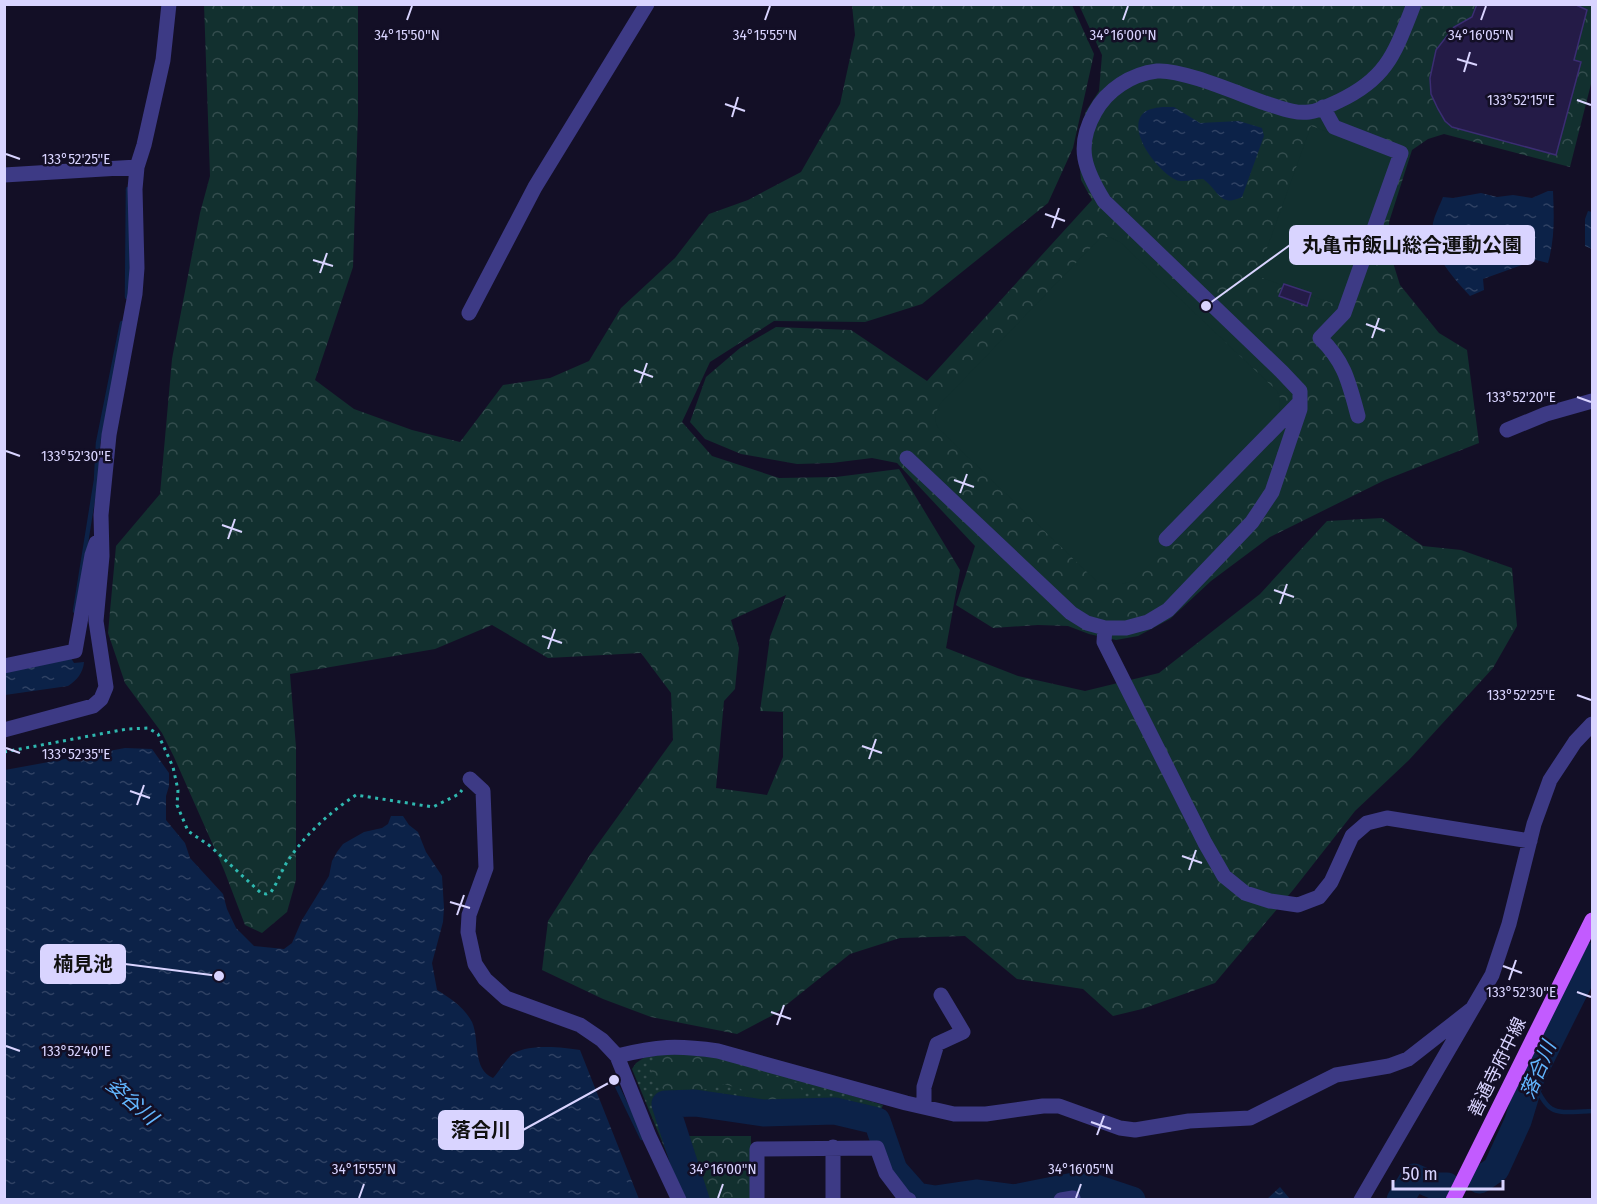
<svg xmlns="http://www.w3.org/2000/svg" width="1597" height="1204" font-family="'Fira Sans Condensed','Noto Sans JP',sans-serif">
<style>
.grass{fill:url(#grass-dots)}
.forest{fill:url(#forest-crowns);fill-rule:evenodd}
.garden{fill:#12302f}
.water{fill:url(#water-ripples)}
.lines{fill:none;stroke-linecap:round;stroke-linejoin:round}
.stream{stroke:#0c2248;stroke-width:4.5}
.river{stroke:#0c2248;stroke-width:27}
.building{fill:#241b47;stroke:#3b2d73;stroke-width:1.5}
.path{stroke:#2fb8b0;stroke-width:3;stroke-dasharray:3 4.5;stroke-linecap:butt}
.minor{stroke:#3d3a85;stroke-width:15}
.major{stroke:#c25bff;stroke-width:15}
.ticks{fill:none;stroke:#d9d4ff;stroke-width:2}
.labels{text-anchor:middle;dominant-baseline:central;stroke-width:5;stroke-linejoin:round;paint-order:stroke}
.street-label{font-size:18px;fill:#d9d4ff;stroke:#130f26}
.water-label{font-size:20px;font-style:italic;fill:#62b6ff;stroke:#130f26}
.ticks-label{font-size:15px;text-anchor:middle;fill:#d9d4ff;stroke:#130f26;stroke-width:5;stroke-linejoin:round;paint-order:stroke}
.leader{fill:none;stroke:#d9d4ff;stroke-width:2}
.callout-dot{fill:#d9d4ff;stroke:#130f26;stroke-width:2}
.callout{fill:#d9d4ff;stroke:#d9d4ff;stroke-width:2}
.callout-label{font-size:20px;text-anchor:middle;font-weight:bold;fill:#111}
</style>
<defs>
<pattern id="grass-dots" width="8" height="8" patternUnits="userSpaceOnUse" patternTransform="scale(1.5)"><rect width="8" height="8" fill="#12302f"/><path d="M2 2h.1M6 6h.1" fill="none" stroke="#344d4e" stroke-width="1.8" stroke-linecap="round"/></pattern>
<pattern id="forest-crowns" width="20" height="18" patternUnits="userSpaceOnUse" patternTransform="scale(1.5)"><rect width="20" height="18" fill="#12302f"/><path d="M2 6a3 3 0 1 1 6 0M12 15a3 3 0 1 1 6 0" fill="none" stroke="#344d4e"/></pattern>
<pattern id="water-ripples" width="26" height="14" patternUnits="userSpaceOnUse" patternTransform="scale(1.5)"><rect width="26" height="14" fill="#0c2248"/><path d="M2 4q2-2 4 0t4 0M15 11q2-2 4 0t4 0" fill="none" stroke="#2f4163"/></pattern>
</defs>
<rect width="100%" height="100%" fill="#130f26"/>
<path class="grass" d="M651,1053L717,1055L883,1105L877,1119L836,1107L760,1110L692,1100L661,1101L692,1199H689L682,1190L632,1069L636,1063Z"/>
<path class="forest" d="M204,4L358,5V114L353,267L315,380L354,409L412,430L460,442L503,385L550,378L589,361L621,308L675,258L709,214L748,200L801,172L840,104L855,35L852,5H1072L1094,54L1073,148L1048,203L922,304L865,322L774,321L710,362L682,422L712,456L779,478L836,477L899,469L960,570L946,648L1018,676L1085,691L1159,673L1260,594L1327,521L1382,518L1423,546L1461,550L1512,568L1517,626L1493,668L1409,760L1355,811L1293,890L1215,983L1142,1009L1113,1016L1083,989L1017,979L965,936L900,938L850,954L775,1014L737,1034L651,1017L603,999L542,970L548,921L590,855L673,740L671,693L641,653L548,658L492,625L435,649L290,674L296,747V880L287,912L262,933L245,925L224,870L174,757L162,733L125,683L108,633L116,546L160,494L172,359L200,213L210,176ZM786,595L770,637L760,711L783,712V757L767,795L716,788L724,701L735,689L739,648L731,620Z
M1079,5H1592V80L1570,167L1444,134L1428,139L1412,150L1389,222L1390,253L1400,285L1439,333L1467,350L1479,443L1385,480L1270,537L1211,581L1170,619L1138,636L1116,640L1089,634L1068,626L1038,625L993,628L956,605L975,546L897,463L872,458L832,463L797,464L741,454L705,439L690,422L706,377L740,348L776,327L851,330L927,381L1092,200L1081,180L1078,149L1080,130L1086,111L1099,91L1102,55Z
M674,1053L716,1058L797,1083L802,1090L792,1104L750,1102L741,1089L724,1084L682,1096L665,1092L651,1071L654,1056Z
M677,1136H751V1199H700Z"/>
<path class="garden" d="M1311,126L1395,156L1340,306L1257,276Z
M1101,237H1109L1120,242L1277,391L1280,398L1279,414L1171,543L1133,581L1122,584H1109L1098,582L1090,575L940,430C933,421 934,415 940,404Z"/>
<path class="water" d="M1162,107H1174L1200,123L1239,121L1262,128L1264,136L1242,197C1219,208 1219,190 1203,179C1195,179 1183,183 1176,180C1159,172 1129,135 1141,116C1145,109 1155,108 1162,107Z
M1548,191H1553C1554,216 1555,238 1548,263L1536,260L1483,279L1484,290L1470,296C1452,276 1429,253 1433,223C1435,214 1440,205 1443,197L1453,198L1481,193L1497,197L1513,195L1532,198Z
M1588,211L1592,212V249L1585,246V219Z
M71,658L74,663L84,662C83,673 77,680 68,686L5,695V672Z
M125,748L152,749L169,773V786L166,796V820L185,843L190,858L223,894L227,909L236,928L254,946L284,949L292,943L302,920L329,876L332,861L337,852L343,844L364,832L382,828L388,824L391,816H403L409,825L418,832L426,852L442,876L444,908L443,922L432,963L437,990C450,998 464,1007 472,1022C480,1040 472,1069 493,1078C500,1071 506,1058 514,1053C531,1044 562,1047 580,1050L639,1199H5V770Z
M1096,1185L1108,1186L1149,1199H1097Z
M1280,1187L1290,1199H1267Z"/>
<g class="lines">
<path class="stream" d="M127,297L128,189
M75,611L96,480L98,443L122,323
M1531,1078C1551,1116 1549,1113 1592,1111
M612,1081L614,1080L642,1138"/>
<path class="river" d="M1480,1180L1496,1169L1518,1121L1531,1078L1592,956
M696,1200L665,1104L695,1103L763,1113L835,1111L877,1121L894,1170L917,1196L935,1199L976,1193L1014,1198L1084,1184L1132,1200
M1400,1200L1414,1177L1435,1186H1447"/>
</g>
<path class="building" d="M1477,4H1574L1587,10L1574,60L1581,62L1556,155L1452,127L1445,121L1438,109L1431,94L1430,78L1436,50L1454,27L1472,17Z
M1284,284L1311,293L1307,306L1279,296Z"/>
<g class="lines">
<path class="path" d="M4,752L127,729L148,728L158,734L173,767L178,790L177,805L188,831L210,846L261,893L266,894L271,892C278,882 282,869 289,859C306,834 330,812 356,795L433,807L459,794L462,790"/>
<path class="minor" d="M1323,107L1334,127L1401,153L1344,313L1320,338C1345,362 1349,383 1358,416
M4,175L137,167
M469,313L535,187L647,4
M1507,430L1546,414L1592,401
M907,458L1071,613L1087,623L1105,628H1126L1148,622L1168,610L1252,522L1272,492L1300,409V391L1282,372L1104,201C1085,170 1075,147 1095,112C1107,90 1131,74 1157,71C1182,69 1239,94 1265,103C1279,107 1294,114 1309,112C1319,111 1330,105 1339,101C1388,78 1395,52 1414,4
M1166,539L1300,402
M1105,628L1104,642L1205,843L1224,876L1245,893L1270,901L1298,905L1319,897L1331,882L1352,836L1367,823L1387,818L1530,841
M4,666L75,651L92,555L96,543
M4,730L93,706L101,699L106,687L96,621L102,556L101,515L109,435L135,294L137,268L135,189L137,167L144,145L163,60L169,4
M470,779L483,791L486,868L469,915L468,932L475,964L485,979L506,998L580,1025L602,1040L617,1056
M924,1107V1087L937,1044L963,1032L941,995
M833,1147V1200
M679,1200L649,1136L617,1056C658,1046 676,1045 718,1051L906,1103L954,1114H986L1043,1106H1059L1120,1128L1135,1130L1189,1121L1250,1118L1336,1075L1389,1066L1408,1059L1472,1009
M757,1200V1149L877,1148L886,1173L905,1198L909,1200
M1061,1200L1073,1198V1200
M1361,1200L1492,975L1509,924L1534,824L1550,780L1575,742L1592,724"/>
<path class="major" d="M1453,1200L1592,920"/>
</g>
<path class="ticks" d="M407,20L412,6M765,20L770,6M1123,20L1128,6M1481,20L1486,6M1457,59L1477,65M1464,72L1470,52M1577,100L1591,105M725,104L745,111M732,117L738,97M6,154L20,159M1045,214L1065,221M1052,228L1059,208M313,260L333,266M320,273L327,253M1366,324L1385,331M1372,338L1379,318M634,370L653,377M640,383L647,363M1577,397L1591,402M6,451L20,456M954,480L974,487M960,493L967,474M222,525L242,532M228,539L235,519M1274,590L1294,597M1280,604L1287,584M542,636L562,643M548,649L555,629M1577,695L1591,700M862,746L882,753M6,748L20,753M869,759L876,739M130,791L150,798M137,805L144,785M1182,856L1202,863M1189,870L1196,850M450,902L470,908M457,915L464,895M1503,966L1522,973M1509,980L1516,960M1577,992L1591,997M771,1012L791,1019M777,1025L784,1005M6,1046L20,1051M1091,1122L1111,1129M1097,1135L1104,1116M359,1198L364,1184M718,1198L723,1184M1076,1198L1081,1184"/>
<g class="labels">
<g class="street-label">
<text transform="translate(1497 1067) rotate(-64)">善通寺府中線</text>
</g>
<g class="water-label">
<text transform="translate(1538 1070) rotate(-67)">落合川</text>
<text transform="translate(132 1101) rotate(41)">姿谷川</text>
</g>
</g>
<g class="ticks-label">
<text x="407" y="40">34°15'50"N</text>
<text x="765" y="40">34°15'55"N</text>
<text x="1123" y="40">34°16'00"N</text>
<text x="1481" y="40">34°16'05"N</text>
<text x="1521" y="105">133°52'15"E</text>
<text x="76" y="164">133°52'25"E</text>
<text x="1521" y="402">133°52'20"E</text>
<text x="76" y="461">133°52'30"E</text>
<text x="1521" y="700">133°52'25"E</text>
<text x="76" y="759">133°52'35"E</text>
<text x="1521" y="997">133°52'30"E</text>
<text x="76" y="1056">133°52'40"E</text>
<text x="364" y="1174">34°15'55"N</text>
<text x="723" y="1174">34°16'00"N</text>
<text x="1081" y="1174">34°16'05"N</text>
</g>
<path class="leader" d="M1206 306L1290 245M219 976L125 964M614 1080L523 1130"/>
<g class="callout-dot">
<circle cx="1206" cy="306" r="6"/>
<circle cx="219" cy="976" r="6"/>
<circle cx="614" cy="1080" r="6"/>
</g>
<g class="callout">
<rect x="1290" y="226" width="244" height="38" rx="6"/>
<rect x="41" y="945" width="84" height="38" rx="6"/>
<rect x="439" y="1111" width="84" height="38" rx="6"/>
</g>
<g class="callout-label">
<text x="1412" y="252">丸亀市飯山総合運動公園</text>
<text x="83" y="971">楠見池</text>
<text x="481" y="1137">落合川</text>
</g>
<rect width="1597" height="1204" fill="none" stroke="#d9d4ff" stroke-width="12"/>
<path d="M1393 1180v9h110v-9" fill="none" stroke="#d9d4ff" stroke-width="3"/>
<text x="1402" y="1180" font-size="18" fill="#d9d4ff" stroke="#130f26" stroke-width="4.5" paint-order="stroke">50 m</text>
</svg>
